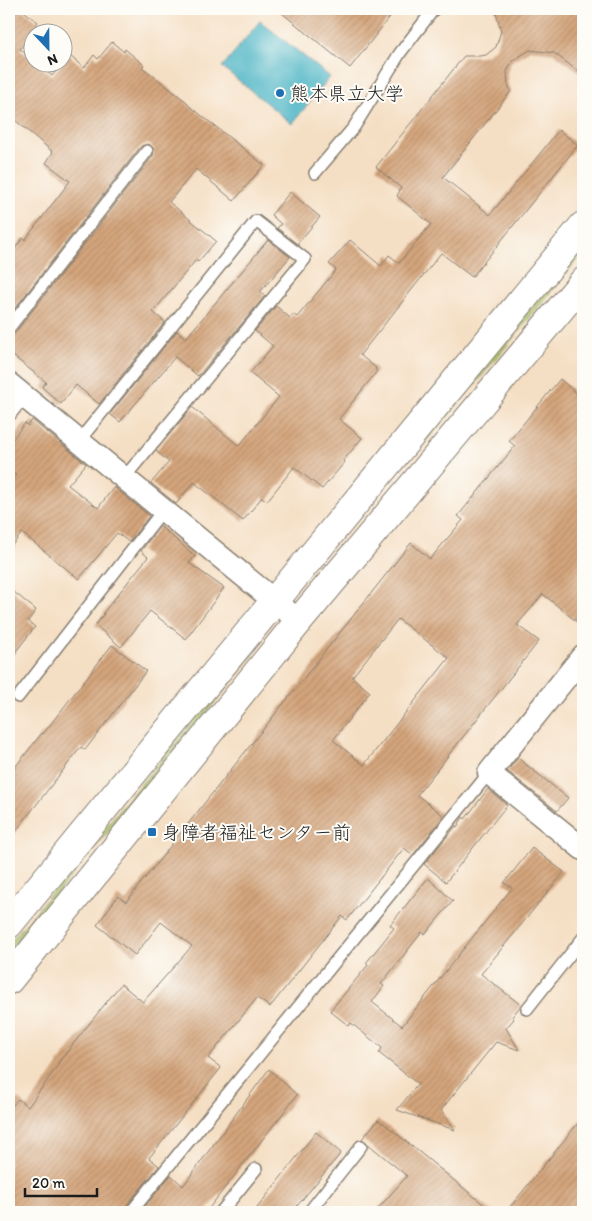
<svg xmlns="http://www.w3.org/2000/svg" width="592" height="1221" font-family="Itim,'Klee One',sans-serif">
<style>
.grass{fill:#a8bf64;stroke:#626e40}
.water{fill:#49b4c5;stroke:#326870}
.building{fill:url(#building-hatch);fill-rule:evenodd}
.lines{fill:none;stroke-linecap:round;stroke-linejoin:round}
.service-casing{stroke:#887e70;stroke-width:14}
.minor-casing{stroke:#887e70;stroke-width:25}
.tertiary-casing{stroke:#887e70;stroke-width:30}
.service{stroke:#fff;stroke-width:11}
.minor{stroke:#fff;stroke-width:22}
.tertiary{stroke:#fff;stroke-width:28}
.poi-dot{fill:#1f6fb2;stroke:#fdfcf7;stroke-width:2}
.labels{text-anchor:middle;dominant-baseline:central;stroke-width:4;stroke-linejoin:round;paint-order:stroke}
.poi-label{font-size:19px;fill:#1c1c1c;stroke:#fdfcf7;text-anchor:start}
</style>
<defs>
<pattern id="building-hatch" width="6" height="6" patternUnits="userSpaceOnUse" patternTransform="scale(1.25)"><rect width="6" height="6" fill="#d4a57c"/><path d="M-1 1l2-2M0 6l6-6M5 7l2-2" fill="none" stroke="#b58d6b"/></pattern>
</defs>
<rect width="100%" height="100%" fill="#fdfcf7"/>
<filter id="ink" filterUnits="userSpaceOnUse"><feTurbulence type="fractalNoise" baseFrequency=".02" numOctaves="2"/><feDisplacementMap in="SourceGraphic" scale="10" xChannelSelector="R" yChannelSelector="G"/><feConvolveMatrix kernelMatrix="1 2 1 2 8 2 1 2 1" color-interpolation-filters="sRGB"/></filter>
<filter id="wash" filterUnits="userSpaceOnUse"><feTurbulence type="fractalNoise" baseFrequency=".0096" numOctaves="4" result="noise"/><feDisplacementMap in="SourceGraphic" scale="20" xChannelSelector="R" yChannelSelector="G"/><feGaussianBlur stdDeviation="1.12" result="paint"/><feColorMatrix in="noise" values="0 0 0 0 0 0 0 0 0 0 0 0 0 0 0 0 0 1.4 0 .05"/><feComposite in="paint" operator="in"/></filter>
<g filter="url(#wash)">
<rect width="100%" height="100%" fill="#f5dfc4"/>
<path class="grass" d="M583,244V253C523,324 466,399 402,467Z
M251,651L253,655L156,775L9,950V944Z"/>
<path class="water" d="M260,21L330,77L292,124L222,67Z"/>
<g id="blocks">
<path class="building" d="M9,9H21L38,22L30,32L32,34L20,49L32,59V62H36L52,76L69,55L84,68L94,55L98,59L112,42L124,52L125,49L144,65L142,67L188,103L187,104L264,165L234,201L196,169L169,202L216,241L198,262L196,260L153,312L165,322L99,404L76,385L61,404L42,387L46,382L9,353V335L15,333L153,156L154,149L149,144L141,146L9,316V256L23,238L25,240L70,181L46,163L53,152L9,115Z
M277,9H396L350,68Z
M495,9H583V75L554,53L530,50L512,61L507,72L508,85L511,91L443,177L490,215L559,130L578,145L472,277L441,253L360,355L376,368L375,369L377,371L339,419L362,438L343,461L345,462L322,489L294,467L267,501L262,497L243,521L194,482L176,504L151,483L169,462L156,451L192,407L239,446L279,397L250,373L273,346L255,331L276,306L290,318L293,314L297,317L336,270L329,264L350,240L381,266L389,255L399,263L431,224L397,196L401,188L376,167L464,56H480L486,55L496,47L501,31Z
M290,192L320,217L297,244L277,228L281,224L271,215Z
M268,240L290,257L260,292L265,296L198,376L175,357L120,422L110,414L177,331L186,338Z
M560,379L583,399V627L543,594L517,625L539,641L417,795L444,816L413,855L404,848L347,920L342,916L270,1007L257,998L208,1058L221,1068L149,1158L159,1166L125,1207L124,1212H9V1110L18,1099L28,1107L59,1064L58,1063L121,984L143,1002L192,946L161,922L135,955L97,925L118,896L126,902L411,543L430,559L463,520L458,516L515,446L509,441ZM398,619L449,658L364,765L333,740L370,692L352,677Z
M32,420L86,464L68,485L98,508L114,487L149,516L129,542L117,533L79,579L22,533L9,549V485L16,475L9,469V444L25,423L28,426Z
M160,526L195,556L189,563L224,588L186,639L150,611L121,647L95,625L104,614L103,613L148,557L141,551Z
M9,588L36,610L28,621L35,627L9,660Z
M112,645L146,671L85,750L81,747L9,840V775L42,733L43,734Z
M518,758L568,798L557,811L507,771Z
M488,789L507,805L446,882L424,864L456,826L457,827L463,817L465,819Z
M532,848L564,872L481,974L521,1005L512,1017L514,1019L506,1028L519,1050L496,1042L441,1110L455,1130L397,1110L418,1084L379,1053L382,1048L351,1023L349,1026L330,1011L368,965L366,963L394,928L390,925L428,878L453,901L425,934L422,932L381,984L384,986L372,1002L402,1026L512,888L504,883Z
M269,1069L297,1095L206,1212H140L171,1175L183,1186Z
M583,1117V1212H506Z
M378,1120L386,1125L493,1212H375L407,1176L362,1139Z
M316,1132L341,1153L292,1212H254Z"/>
</g>
</g>
<g filter="url(#ink)">
<use href="#blocks" fill-opacity="0" stroke="#887e70" stroke-width="1"/>
<g class="lines">
<g class="service-casing">
<path id="service" d="M315,173L354,127L400,53L434,9
M9,328L147,151
M9,416L24,397
M79,441L256,221L305,259L124,478
M18,697L163,510
M527,1009L583,938
M131,1212L489,773
M221,1212L256,1169
M309,1212L361,1146"/>
</g>
<g class="minor-casing">
<path id="minor" d="M9,384L299,621
M583,656L489,773L583,849"/>
</g>
<g class="tertiary-casing">
<path id="tertiary" d="M9,924L583,226
M9,980L299,621L583,282"/>
</g>
<use href="#service" class="service"/>
<use href="#minor" class="minor"/>
<use href="#tertiary" class="tertiary"/>
</g>
</g>
<g class="poi-dot">
<circle cx="280" cy="93" r="5"/>
<rect x="147" y="827" width="10" height="10" rx="2.5"/>
</g>
<g class="labels">
<g class="poi-label">
<text x="290" y="93">熊本県立大学</text>
<text x="162" y="832">身障者福祉センター前</text>
</g>
</g>
<rect width="592" height="1221" fill="none" stroke="#fdfcf7" stroke-width="30"/>
<g transform="translate(48 48) rotate(158)"><circle r="24" fill="#fdfcf7" stroke="#a3a29f"/>
<path d="M0-4L9 19L0 12L-9 19Z" fill="#1f6fb2"/>
<text y="-8" font-size="14" font-weight="bold" text-anchor="middle" fill="#1c1c1c">N</text>
</g>
<path d="M25 1188v8h72v-8" fill="none" stroke="#1c1c1c" stroke-width="2.5"/>
<text x="32" y="1188" font-size="15" fill="#1c1c1c" stroke="#fdfcf7" stroke-width="4" paint-order="stroke">20 m</text>
</svg>
